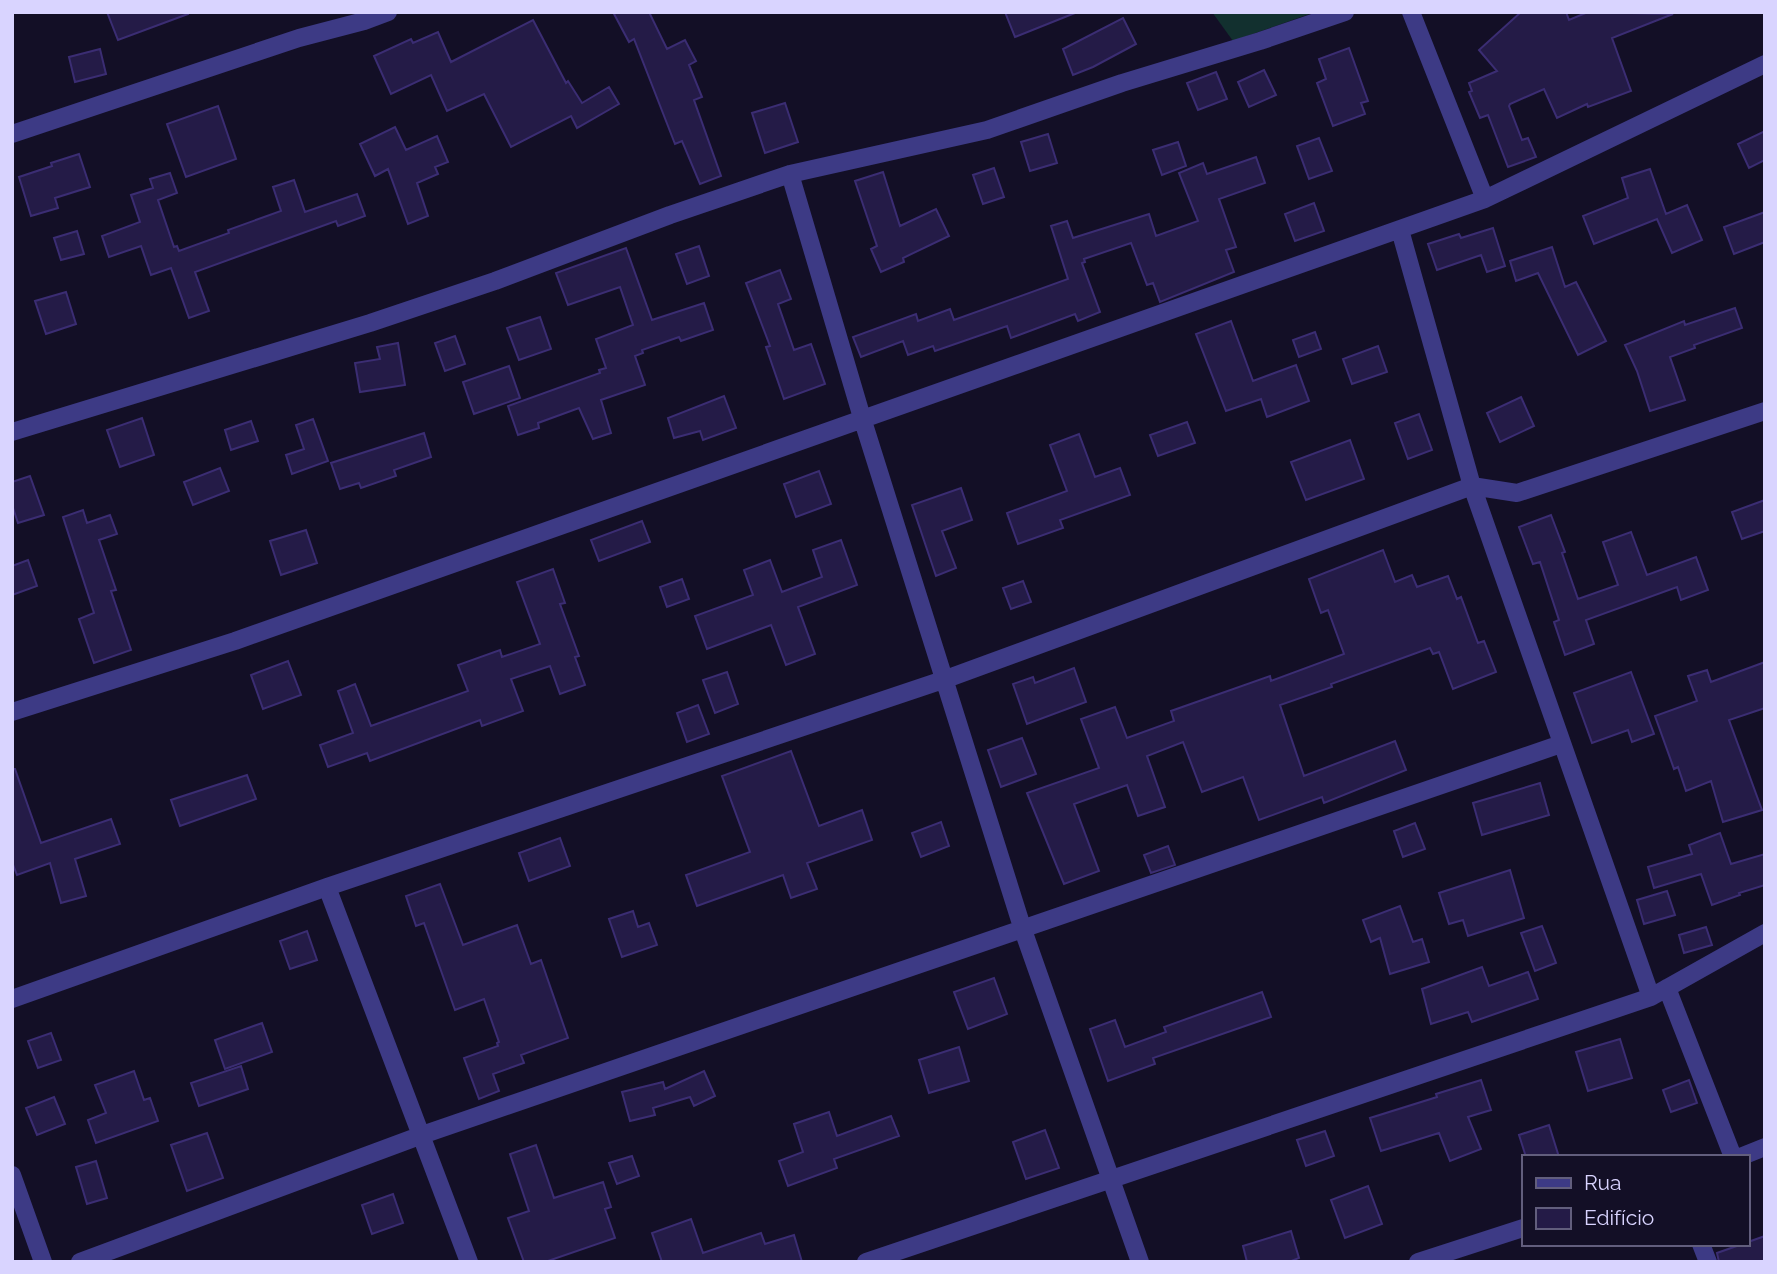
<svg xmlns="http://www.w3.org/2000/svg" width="1777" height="1274" font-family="Raleway,sans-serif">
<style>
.green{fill:#12302f}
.building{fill:#241b47;stroke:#3b2d73;stroke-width:2}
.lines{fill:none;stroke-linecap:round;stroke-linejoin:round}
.street{stroke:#3d3a85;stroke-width:18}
</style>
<rect width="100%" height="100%" fill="#130f26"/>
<path class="green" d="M1212,12H1315L1233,41Z"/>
<path class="building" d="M107,12H188V14L118,40Z
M613,12H649L667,49L685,40L696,61L689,65L702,97L694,100L721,176L700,184L682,141L675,144L634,39L629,42Z
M1005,12H1075V13L1015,37Z
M1521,12H1566L1569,20L1588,12L1673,14L1612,38L1631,91L1588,107L1587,104L1557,118L1544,89L1510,104L1509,106L1522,140L1528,138L1536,157L1508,167L1488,115L1480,118L1469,92L1472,91L1469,83L1497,71L1479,50Z
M1123,18L1136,44L1093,67L1073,75L1063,49Z
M533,20L566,83L568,81L582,103L609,87L619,104L577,128L571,116L511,147L484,94L447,111L431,75L391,94L374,56L411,39L413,43L438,32L451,62Z
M1349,48L1368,101L1361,103L1365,114L1333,126L1317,83L1326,79L1319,59Z
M100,49L106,74L75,82L69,57Z
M1264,70L1276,95L1249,107L1238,82Z
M1216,72L1227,99L1198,110L1187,83Z
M785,103L798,142L765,153L752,113Z
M218,106L236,159L186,177L167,124Z
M395,127L406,150L437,136L448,162L435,167L438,174L417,183L428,216L408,224L388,169L375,176L360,144Z
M1765,131V160L1749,168L1738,144Z
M1048,134L1057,163L1030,171L1021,142Z
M1319,138L1332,171L1309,179L1297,146Z
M1178,142L1186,166L1162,175L1153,150Z
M79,154L90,187L55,198L58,208L31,216L19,177L52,166L51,163Z
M1256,157L1265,183L1219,199L1236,247L1226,250L1234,272L1160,302L1153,283L1147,285L1131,243L1084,259L1085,262L1082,263L1100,312L1078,321L1075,314L1011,338L1007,326L935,351L933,346L908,355L903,341L861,357L853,337L916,314L918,321L950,309L954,320L1068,279L1051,226L1067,221L1073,238L1149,214L1156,236L1198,221L1179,173L1203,163L1207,174Z
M994,168L1004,197L983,204L973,175Z
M1650,169L1666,214L1687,205L1702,240L1672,253L1657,219L1594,244L1583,216L1628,198L1622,178Z
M883,172L900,226L936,209L949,236L903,258L904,262L881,272L871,249L877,246L855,181Z
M170,173L177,193L158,200L174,247L177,246L179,251L229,233L228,230L281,211L273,187L294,180L305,212L357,194L365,216L338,226L336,221L195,272L209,311L189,318L171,268L151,275L141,246L109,257L102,236L140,222L131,195L153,188L150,179Z
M1314,203L1324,231L1295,241L1285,214Z
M1765,212V242L1734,254L1724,227Z
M1493,228L1505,266L1487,272L1481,255L1437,270L1428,244L1459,234L1461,238Z
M77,231L84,254L61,260L54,238Z
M699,246L709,276L687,284L676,254Z
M1552,247L1565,287L1576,282L1606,341L1578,355L1538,273L1516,281L1510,261Z
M626,248L652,320L704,303L713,330L681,341L679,337L642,350L643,353L635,356L645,385L601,400L611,433L593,439L579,408L538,423L539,428L518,435L508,406L600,373L599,370L606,368L596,339L633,325L620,287L568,305L556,273Z
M780,270L791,299L778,304L794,350L811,344L825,384L784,399L766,347L770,346L746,283Z
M66,292L76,324L46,334L35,301Z
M1735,308L1742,328L1694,345L1695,348L1670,357L1685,400L1650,411L1637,371L1625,345L1684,321L1685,325Z
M540,317L551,349L519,360L507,328Z
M1231,321L1253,381L1296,365L1309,401L1267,417L1261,399L1226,411L1196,334Z
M1315,332L1321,349L1299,357L1293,340Z
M455,336L465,364L445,371L435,343Z
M398,343L405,385L360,392L355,363L380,359L377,347Z
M1378,346L1387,372L1352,384L1343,359Z
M509,366L520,398L474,414L463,382Z
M724,396L736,428L703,440L700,431L674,438L668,418Z
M1521,397L1534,426L1500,442L1487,413Z
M1419,414L1432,450L1408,459L1395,423Z
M142,418L154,455L120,467L107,430Z
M313,419L328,461L292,474L286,455L304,449L296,425Z
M251,421L258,441L231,450L225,430Z
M1187,422L1195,443L1158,456L1150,435Z
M424,433L431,457L394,470L396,476L361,488L359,483L340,489L331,463Z
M1079,434L1095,477L1120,468L1130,495L1060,520L1063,528L1018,544L1007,513L1067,491L1050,445Z
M1350,440L1364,479L1306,500L1291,462Z
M220,468L229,491L193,505L184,482Z
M819,471L831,504L796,517L784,484Z
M30,476L44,515L18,523L12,505V482Z
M961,488L972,520L942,531L956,568L936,576L912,505Z
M1765,500V531L1742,539L1732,512Z
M83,510L87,523L110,515L117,534L99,540L116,590L111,591L131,650L94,663L79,619L94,613L63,517Z
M1551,515L1565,552L1562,553L1578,599L1618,585L1603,542L1631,532L1647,575L1696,557L1708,590L1681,600L1677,587L1586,620L1594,644L1565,655L1554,622L1559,620L1540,562L1533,564L1519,527Z
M642,521L650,542L599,561L591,540Z
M306,530L317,563L281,575L270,541Z
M841,540L857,585L798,607L815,654L786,665L771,625L707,649L695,616L753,595L744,570L770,560L782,592L822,577L813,550Z
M1383,550L1395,582L1412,575L1417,587L1448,576L1457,599L1461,597L1478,643L1484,641L1496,672L1453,689L1439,652L1433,654L1430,648L1331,684L1332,687L1280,705L1304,776L1395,741L1406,770L1324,803L1322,797L1259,820L1243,777L1202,792L1183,742L1147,756L1165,807L1138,816L1127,785L1074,804L1099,871L1064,884L1027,793L1099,768L1081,719L1115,707L1127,738L1174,721L1171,711L1270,676L1271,681L1344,654L1328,610L1321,613L1309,579Z
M28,560L37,586L12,595V566Z
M553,569L565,603L560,604L579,656L575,657L585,685L560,694L550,666L511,679L523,711L482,726L480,720L370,761L367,753L328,767L320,745L353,733L338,691L355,684L371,726L468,691L458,665L500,650L502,657L540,644L517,582Z
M682,579L689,599L667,607L660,587Z
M1023,581L1031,602L1011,609L1003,588Z
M288,661L301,695L263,709L251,675Z
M1765,662V708L1729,720L1762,810L1723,822L1711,781L1686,791L1678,767L1674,769L1655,716L1697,701L1688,676L1707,670L1711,682Z
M1074,668L1086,702L1027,724L1013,684L1033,677L1035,683Z
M727,672L738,704L715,713L703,680Z
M1631,672L1654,734L1632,742L1628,730L1592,743L1574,693Z
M698,705L709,734L687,742L677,713Z
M1022,738L1036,774L1001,787L988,750Z
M791,751L819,826L862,810L872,840L807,863L817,889L791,898L783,875L697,906L686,875L750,852L722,776Z
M12,769H15L41,843L111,819L120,844L75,859L86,896L61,903L50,863L17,875L12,862Z
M247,775L256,799L180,826L171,800Z
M1540,783L1549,815L1482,835L1473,803Z
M941,822L949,846L921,857L912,833Z
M1415,823L1425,849L1403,857L1394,831Z
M1720,833L1731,864L1765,854V885L1739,893L1740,895L1712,905L1701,874L1654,888L1648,867L1692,854L1689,845Z
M560,838L570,866L529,881L519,853Z
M1168,846L1175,865L1151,873L1144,855Z
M1510,870L1524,918L1468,936L1463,920L1449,924L1439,893Z
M440,884L463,945L517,925L531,964L541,960L568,1038L521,1055L524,1063L493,1074L499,1091L479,1099L464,1058L498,1046L497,1043L499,1042L484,999L455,1010L424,923L416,926L406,896Z
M1667,891L1675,915L1644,924L1637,900Z
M1400,906L1413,942L1422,939L1429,962L1390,974L1380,938L1371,942L1363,920Z
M633,911L638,927L649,923L657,945L622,957L609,919Z
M1542,926L1556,963L1535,971L1521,933Z
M1706,927L1712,945L1684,953L1679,935Z
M307,931L317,960L290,969L280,941Z
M1482,967L1489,986L1528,972L1538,999L1472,1022L1468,1012L1431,1024L1422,989Z
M994,978L1007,1014L968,1029L954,992Z
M1262,992L1271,1017L1153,1058L1155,1064L1108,1081L1090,1029L1115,1020L1125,1047L1166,1032L1164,1027Z
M262,1023L272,1052L225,1069L215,1040Z
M51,1033L61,1060L38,1068L28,1041Z
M1620,1039L1632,1078L1588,1091L1576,1052Z
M959,1047L969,1081L929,1093L919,1060Z
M241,1066L248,1089L199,1106L191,1083Z
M134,1071L144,1100L150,1098L158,1121L96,1143L88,1120L106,1113L95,1085Z
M704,1071L715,1096L694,1106L690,1097L653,1108L655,1115L630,1121L622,1092L663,1082L665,1089Z
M1481,1080L1491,1110L1468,1117L1481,1149L1450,1161L1439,1133L1381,1151L1370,1118L1437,1097L1436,1094Z
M1689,1080L1697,1103L1671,1112L1663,1090Z
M54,1097L65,1124L37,1135L26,1108Z
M829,1112L837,1136L891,1116L899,1136L834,1159L837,1168L788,1186L779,1161L803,1152L794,1124Z
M1549,1125L1559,1157H1526L1519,1135Z
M1045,1130L1059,1168L1026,1179L1013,1142Z
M1325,1131L1334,1156L1306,1166L1297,1140Z
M207,1133L223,1178L187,1191L171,1145Z
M536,1145L554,1198L603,1182L611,1207L605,1209L615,1238L545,1262H524L508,1218L529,1211L510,1154Z
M632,1156L639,1176L617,1184L609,1163Z
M96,1161L107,1198L87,1204L76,1167Z
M1368,1186L1382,1224L1345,1238L1331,1200Z
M393,1194L403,1223L372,1234L362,1205Z
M691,1219L703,1253L761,1233L765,1244L794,1235L802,1262H662L652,1233Z
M1291,1231L1299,1258L1289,1262H1247L1243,1246Z
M1765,1236V1262H1719L1717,1253Z"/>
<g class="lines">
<path class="street" d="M1411,12L1485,199
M12,134L299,38L364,21L388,12
M790,174L863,421L1023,930L1140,1262
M1400,230L1472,486L1651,997
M12,432L370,323L495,281L670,215L790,174L987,130L1122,83L1260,41L1345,12
M12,712L235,641L1485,199L1765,64
M327,887L469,1262
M1667,988L1733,1157
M12,999L327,887L946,679L1472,486L1517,493L1765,411
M1740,1157L1765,1147
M12,1175L43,1262
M1701,1244L1708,1262
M80,1262L422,1135L1561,744
M866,1262L1651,997L1765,933
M1418,1262L1523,1228"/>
</g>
<rect width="1777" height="1274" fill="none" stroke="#d9d4ff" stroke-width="28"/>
<rect x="1522" y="1155" width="228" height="91" fill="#130f26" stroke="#625e7d" stroke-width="2"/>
<rect x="1536" y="1178" width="35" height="10" fill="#3d3a85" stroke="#625e7d" stroke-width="2"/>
<text x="1584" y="1190" font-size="21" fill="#d9d4ff">Rua</text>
<rect x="1536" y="1208" width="35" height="21" fill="#241b47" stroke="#625e7d" stroke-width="2"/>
<text x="1584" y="1225" font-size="21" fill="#d9d4ff">Edifício</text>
</svg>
